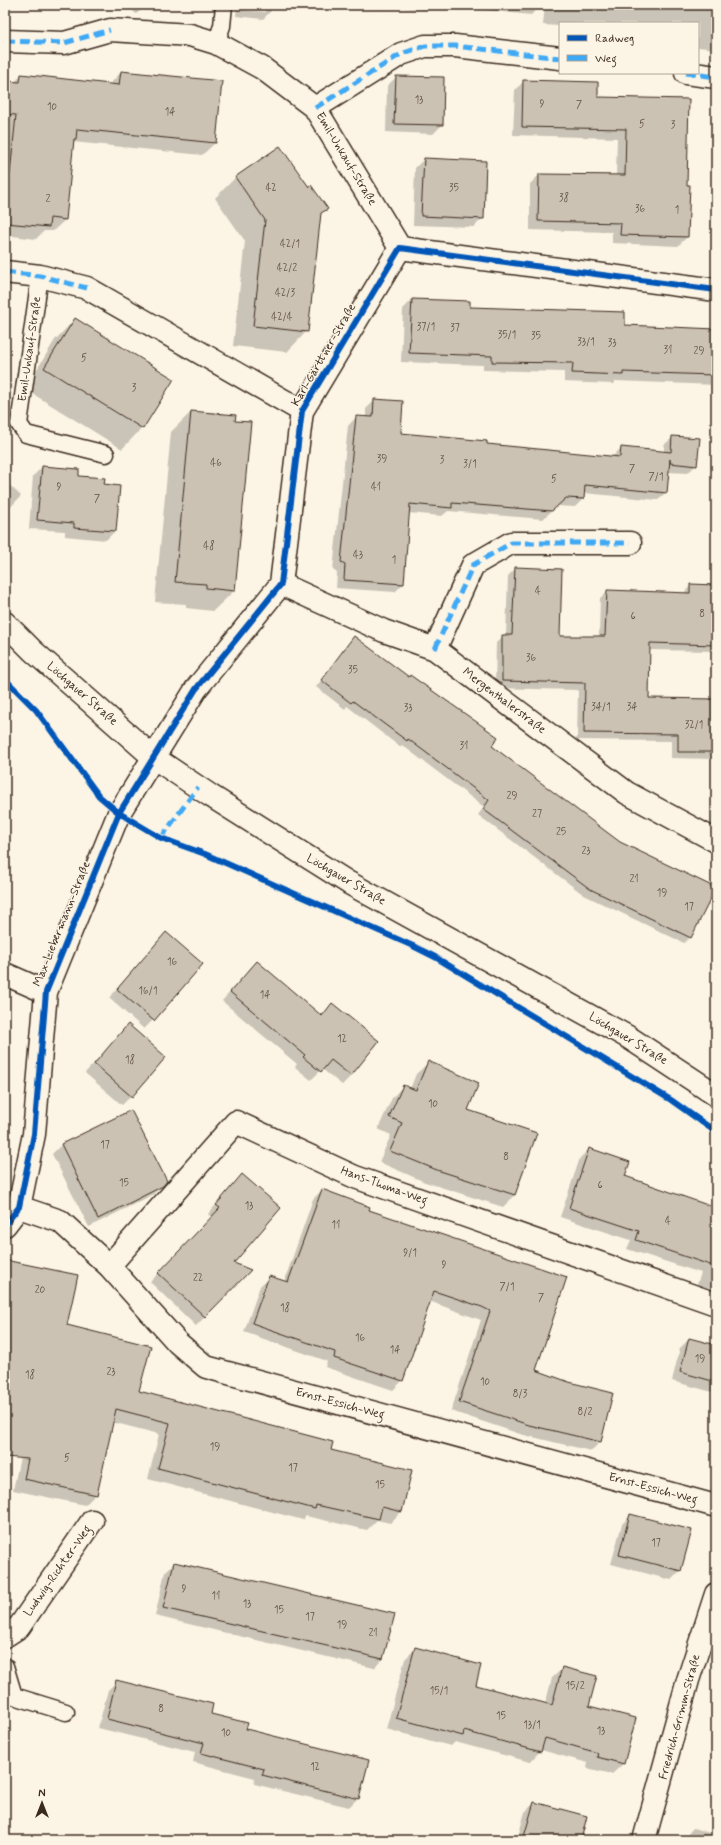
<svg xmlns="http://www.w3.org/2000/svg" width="721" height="1845" font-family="Mynerve,sans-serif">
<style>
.shadow{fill:#0003;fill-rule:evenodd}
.building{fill:#ccc2b3;stroke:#3b2a1e}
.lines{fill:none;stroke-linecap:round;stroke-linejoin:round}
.service-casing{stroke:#3b2a1e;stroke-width:19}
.minor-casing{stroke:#3b2a1e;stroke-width:25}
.secondary-casing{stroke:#3b2a1e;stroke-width:25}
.service{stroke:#fcf5e5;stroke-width:16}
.minor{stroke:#fcf5e5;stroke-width:22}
.secondary{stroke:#fcf5e5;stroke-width:22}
.quiet{stroke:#3fa9f5;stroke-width:5;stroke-dasharray:10 5;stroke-linecap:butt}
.cycleway-casing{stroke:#fcf5e5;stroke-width:8}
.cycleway{stroke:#0057b8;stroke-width:6}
.labels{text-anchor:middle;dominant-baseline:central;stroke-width:3;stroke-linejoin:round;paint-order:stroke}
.number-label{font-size:10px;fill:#5f5043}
.street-label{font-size:12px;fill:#3b2a1e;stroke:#fcf5e5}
</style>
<rect width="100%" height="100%" fill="#fcf5e5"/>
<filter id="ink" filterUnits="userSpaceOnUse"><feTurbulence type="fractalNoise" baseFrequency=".025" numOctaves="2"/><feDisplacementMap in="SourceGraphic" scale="8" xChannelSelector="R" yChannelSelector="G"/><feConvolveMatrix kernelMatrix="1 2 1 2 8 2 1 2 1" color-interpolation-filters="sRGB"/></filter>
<g filter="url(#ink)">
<path class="shadow" d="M128,5H148L136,14Z
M237,5H271V11L263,19L236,16ZM238,8L265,10V12L238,10Z
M318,5H540L531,15L438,5L433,10L390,7L388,9Z
M545,5H716V49L698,47V23H560V26L543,25Z
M121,72L221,82L215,143L202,155L73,142L66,219L53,231H44L36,239L5,235V82L14,83L21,75L109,85Z
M396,77L443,78L442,125L433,134L386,132L387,86Z
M524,81L597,98L686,185L687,237L678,246L612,243V232L530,230V184L539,175L616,176L617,138L513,135L515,90Z
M279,147L308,189L326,208L319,215L307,331L287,352L233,346L245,241L215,198L235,178Z
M424,159L483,218L474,227L413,225L415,168Z
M5,300H10L5,346Z
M412,300L469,308L716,335V385L616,381L613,384L564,382V372L483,370V365L401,362L403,309Z
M75,319L142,428L122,449L25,389L55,340Z
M375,400L400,434L486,445L612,457L621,448L664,452V445L673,437L696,465L688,473L668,472L666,492L658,500L584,493L583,499L575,507L557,506L543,519L448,511L442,516L408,513L403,584L395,592L336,588L337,573L333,570L348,426L356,417L366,418V409Z
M191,412L234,591L213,611L186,608V604L155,602L171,432Z
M42,467L103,485L115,531L106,540L65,536V531L29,529L33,476Z
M5,481L21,496L5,513Z
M516,568L559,636L599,637L600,598L608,591L683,594L691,585L716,586V651L648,650V699L716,700V759L671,758V741L577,740L578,690L495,688L496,643L503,636H506L508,576Z
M354,637L490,746L690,937L684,943L584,895L478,815L484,807L402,745L400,747L347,706L345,709L316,687Z
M166,934L153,1020L144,1029L109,998Z
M257,962L321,1016L332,1005L351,1076L342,1085L322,1069L311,1080L295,1067L297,1064L222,1001Z
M128,1026L131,1096L122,1105L85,1073Z
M428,1063L467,1111L515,1195L503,1207L425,1182L379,1162L391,1135L378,1129L392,1098L403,1086L410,1089L416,1074Z
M130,1111L162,1186L152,1195L89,1227L52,1154L61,1145Z
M589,1149L624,1177L716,1229V1290L697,1284L701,1273L627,1249L631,1240L560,1217L580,1158Z
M233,1185L232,1264L250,1270L196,1326L150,1282L212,1218L208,1214Z
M322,1190L368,1210L566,1277L535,1371L600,1442L591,1451L520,1434L451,1411L481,1320L429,1301L402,1381L393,1390L325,1367L327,1361L244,1332L260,1286L269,1277L284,1282L313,1199Z
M5,1261L66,1326L138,1392L330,1451L411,1471L401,1512L390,1523L377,1520L367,1530L306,1516L303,1520L148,1479L159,1434L112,1422L96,1494L85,1505L13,1490L31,1407L5,1402Z
M689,1339L716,1346V1393L672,1381L680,1348Z
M631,1515L691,1531L680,1571L671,1580L611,1564L622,1524Z
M174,1563L393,1614L383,1659L374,1668L155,1616L165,1572Z
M416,1648L475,1686L545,1705L552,1678L563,1668L587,1706L635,1719L623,1764L612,1774L587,1768L588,1763L541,1750L530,1762L455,1742L451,1746L386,1729L405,1659Z
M117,1681L210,1715L358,1798L349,1807L254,1784L255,1778L193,1762L195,1752L98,1728L108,1690Z
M534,1803L580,1840H517L525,1812Z
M693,1828L716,1835V1840H683Z"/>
<path class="building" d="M121,71L222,81L216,143L77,129L76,139H74L66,220L50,218L49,227L5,223V173L10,174L16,115L5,114V81L20,82L21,74L119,85Z
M396,76L444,77L443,125L394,124Z
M523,80L598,82V97L689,99L687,185H690L688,237L620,235L621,223L538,221L539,174L625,175L626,129L522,127Z
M280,146L309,187L311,185L328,209L321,213L308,332L253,326L265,220L235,177Z
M424,158L486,161L484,219L421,216Z
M412,299L470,301V307L625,312V325L716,329L714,375L623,372V375L572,373L573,363L492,362V356L409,353Z
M75,318L174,379L143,429L44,368Z
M374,399L403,401L401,433L487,441V444L620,457L621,447L671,452L672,436L700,438L697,466L670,463V459L667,493L585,485L584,499L566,498L552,511L452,503V508L410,504L404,584L344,580L345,564L341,562L356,416L373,417Z
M191,411L236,415L235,421L251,422L235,591L206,588V584L175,582Z
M42,466L79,469V476L105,478L104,484L120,486L116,531L74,528V523L37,520Z
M515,567L562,569L560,636H605L607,590L690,593V584L716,585V645L650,643L649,698L716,699V752H678V734L584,733L585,683L502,681V635H512Z
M354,636L409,677L410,675L498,737L492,746L620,842L716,888L691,938L590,889L483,809L489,800L408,739L407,741L353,701L351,703L321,680Z
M166,932L203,964L154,1021L117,989Z
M257,961L322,1016L332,1003L379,1041L351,1076L331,1060L321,1072L303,1057L305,1055L230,992Z
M128,1024L166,1057L132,1097L94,1064Z
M428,1061L479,1083L468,1110L537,1133L515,1195L437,1170L390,1151L402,1123L389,1117L403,1085L416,1090Z
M131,1110L167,1181L163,1186L98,1219L61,1144Z
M589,1148L630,1162L625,1176L716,1208V1267L636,1240L639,1231L569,1208Z
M242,1174L281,1208L234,1263L251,1270L205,1317L158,1273L220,1208L216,1205Z
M322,1189L370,1207L369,1210L567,1277L536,1370L569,1382L613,1393L601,1442L529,1425L459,1402L490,1311L482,1307L434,1291L403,1381L334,1358L335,1352L252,1323L269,1276L288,1282Z
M5,1260L78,1275L67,1325L151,1346L139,1391L333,1442L331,1450L412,1470L402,1512L382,1507L379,1519L316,1505L315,1509L158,1468L170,1423L116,1409L97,1495L24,1479L28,1459L5,1457Z
M689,1338L716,1345V1382L680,1372Z
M630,1514L692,1530L681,1571L619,1555Z
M174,1562L395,1614L383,1659L163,1608Z
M415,1647L481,1665L476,1685L552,1705L562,1667L597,1676L589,1706L636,1718L624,1764L597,1757L598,1753L545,1738L541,1752L464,1731L463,1736L396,1718Z
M116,1680L213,1704L211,1714L248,1723L246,1729L369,1760L359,1799L262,1775L264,1769L201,1753L204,1743L107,1719Z
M534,1802L587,1816L581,1840H523Z"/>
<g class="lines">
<g class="service-casing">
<path id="service" d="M216,43L222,26L224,5
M40,276L19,424L26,434L106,454
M5,1666L14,1696L66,1712"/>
</g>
<g class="minor-casing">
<path id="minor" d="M5,41L64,43L110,30L190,35L216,43L262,68L315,108L400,248
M686,73L716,77
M315,108L401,54L425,46H455L560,58
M5,272L40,276L87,288L302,411
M281,584L384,631L435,649L627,793L716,841
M435,649L473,565L511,543H630
M5,974L46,992
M19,1207L60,1221L109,1266L178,1343L206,1367L716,1506
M5,1225L19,1207L34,1134L46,992L119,813L196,689L281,584L302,411L400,248L716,290
M109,1266L236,1122L355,1177L716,1304
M5,1636L19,1627L92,1521
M644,1840L688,1680L716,1594"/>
</g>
<g class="secondary-casing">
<path id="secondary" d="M5,623L33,651L153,757L211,796L349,883L628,1037L716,1095"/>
</g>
<use href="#service" class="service"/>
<use href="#minor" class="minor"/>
<use href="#secondary" class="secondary"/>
<path class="quiet" d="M5,41L64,43L110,30
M686,73L716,77
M315,108L401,54L425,46H455L560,58
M5,272L40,276L87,288
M435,649L473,565L511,543H630
M161,838L198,787"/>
<g class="cycleway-casing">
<path id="cycleway" d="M5,679L36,710L99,796L119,813L161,838L205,854L413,946L435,957L671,1100L716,1132
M5,1225L19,1207L34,1134L46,992L119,813L196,689L281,584L302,411L400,248L716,290"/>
</g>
<use href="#cycleway" class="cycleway"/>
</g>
</g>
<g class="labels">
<g class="number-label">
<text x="419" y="100">13</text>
<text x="542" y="104">9</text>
<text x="579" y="105">7</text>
<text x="52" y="107">10</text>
<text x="170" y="112">14</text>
<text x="642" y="124">5</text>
<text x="673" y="125">3</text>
<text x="271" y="188">42</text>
<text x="454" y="188">35</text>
<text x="564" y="198">38</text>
<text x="48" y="199">2</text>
<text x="640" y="209">36</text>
<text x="677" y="210">1</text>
<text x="290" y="244">42/1</text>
<text x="287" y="268">42/2</text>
<text x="285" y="293">42/3</text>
<text x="282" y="317">42/4</text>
<text x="426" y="327">37/1</text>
<text x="455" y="328">37</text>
<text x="507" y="335">35/1</text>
<text x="536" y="336">35</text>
<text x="586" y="342">33/1</text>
<text x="612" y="343">33</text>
<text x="668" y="350">31</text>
<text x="699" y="351">29</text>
<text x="84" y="358">5</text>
<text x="134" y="388">3</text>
<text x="382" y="459">39</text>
<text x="442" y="460">3</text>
<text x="216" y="463">46</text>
<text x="470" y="464">3/1</text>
<text x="632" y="469">7</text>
<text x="656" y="477">7/1</text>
<text x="554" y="479">5</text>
<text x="59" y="487">9</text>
<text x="376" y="487">41</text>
<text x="97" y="499">7</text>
<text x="209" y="546">48</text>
<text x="358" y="555">43</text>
<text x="394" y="560">1</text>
<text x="538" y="591">4</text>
<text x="702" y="614">8</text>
<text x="633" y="616">6</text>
<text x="531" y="658">36</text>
<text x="353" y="670">35</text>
<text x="601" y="707">34/1</text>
<text x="632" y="707">34</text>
<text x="408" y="708">33</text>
<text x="694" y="725">32/1</text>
<text x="464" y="746">31</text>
<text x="512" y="796">29</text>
<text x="537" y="814">27</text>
<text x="561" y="832">25</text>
<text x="586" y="851">23</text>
<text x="634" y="879">21</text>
<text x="662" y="893">19</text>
<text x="689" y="907">17</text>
<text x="172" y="962">16</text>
<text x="148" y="991">16/1</text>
<text x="265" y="995">14</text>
<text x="342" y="1039">12</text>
<text x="130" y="1060">18</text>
<text x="433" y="1104">10</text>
<text x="105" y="1145">17</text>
<text x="506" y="1157">8</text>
<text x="124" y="1183">15</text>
<text x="600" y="1185">6</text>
<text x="249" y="1206">13</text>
<text x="668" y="1221">4</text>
<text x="336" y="1225">11</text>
<text x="410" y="1253">9/1</text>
<text x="444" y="1265">9</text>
<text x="198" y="1278">22</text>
<text x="507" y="1287">7/1</text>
<text x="40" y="1290">20</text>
<text x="541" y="1298">7</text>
<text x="285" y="1308">18</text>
<text x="360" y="1338">16</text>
<text x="395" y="1350">14</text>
<text x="700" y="1359">19</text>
<text x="111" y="1372">23</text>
<text x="30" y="1375">18</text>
<text x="485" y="1382">10</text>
<text x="520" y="1394">8/3</text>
<text x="585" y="1412">8/2</text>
<text x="215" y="1447">19</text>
<text x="67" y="1458">5</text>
<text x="293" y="1468">17</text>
<text x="380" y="1485">15</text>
<text x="656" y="1543">17</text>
<text x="184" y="1589">9</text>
<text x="216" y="1596">11</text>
<text x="247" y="1604">13</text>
<text x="279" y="1610">15</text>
<text x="310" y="1617">17</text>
<text x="342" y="1625">19</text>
<text x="373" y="1633">21</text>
<text x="575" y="1686">15/2</text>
<text x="439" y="1691">15/1</text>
<text x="161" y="1709">8</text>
<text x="501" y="1716">15</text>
<text x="532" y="1725">13/1</text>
<text x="601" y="1731">13</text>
<text x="226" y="1733">10</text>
<text x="315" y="1767">12</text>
</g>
<g class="street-label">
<text transform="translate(346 159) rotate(59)">Emil-Unkauf-Straße</text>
<text transform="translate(30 349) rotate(-82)">Emil-Unkauf-Straße</text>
<text transform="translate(324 355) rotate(-60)">Karl-Gärttner-Straße</text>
<text transform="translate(82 694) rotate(41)">Löchgauer Straße</text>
<text transform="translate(504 701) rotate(37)">Mergenthalerstraße</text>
<text transform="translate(346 880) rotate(30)">Löchgauer Straße</text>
<text transform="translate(62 924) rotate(-68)">Max-Liebermann-Straße</text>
<text transform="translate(628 1039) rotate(31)">Löchgauer Straße</text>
<text transform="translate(384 1186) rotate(20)">Hans-Thoma-Weg</text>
<text transform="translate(340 1404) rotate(15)">Ernst-Essich-Weg</text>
<text transform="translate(653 1489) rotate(15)">Ernst-Essich-Weg</text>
<text transform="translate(58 1571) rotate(-55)">Ludwig-Richter-Weg</text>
<text transform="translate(680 1717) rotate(-75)">Friedrich-Grimm-Straße</text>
</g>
</g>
<rect width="721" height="1845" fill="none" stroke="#fcf5e5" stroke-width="20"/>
<rect x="10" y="10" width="701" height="1825" fill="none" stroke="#3b2a1e" stroke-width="1.5" filter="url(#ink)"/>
<rect x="559" y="22" width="140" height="52" fill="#fcf5e5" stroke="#afa495"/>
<rect x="567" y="35" width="20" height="6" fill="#0057b8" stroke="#afa495"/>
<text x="595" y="42" font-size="12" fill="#3b2a1e">Radweg</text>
<rect x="567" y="55" width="20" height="6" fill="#3fa9f5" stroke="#afa495"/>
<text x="595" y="62" font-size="12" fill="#3b2a1e">Weg</text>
<g transform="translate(42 1803)" stroke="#fcf5e5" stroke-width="3" paint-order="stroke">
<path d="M0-3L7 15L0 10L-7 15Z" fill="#3b2a1e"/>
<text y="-6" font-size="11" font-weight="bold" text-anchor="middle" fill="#3b2a1e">N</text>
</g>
</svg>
